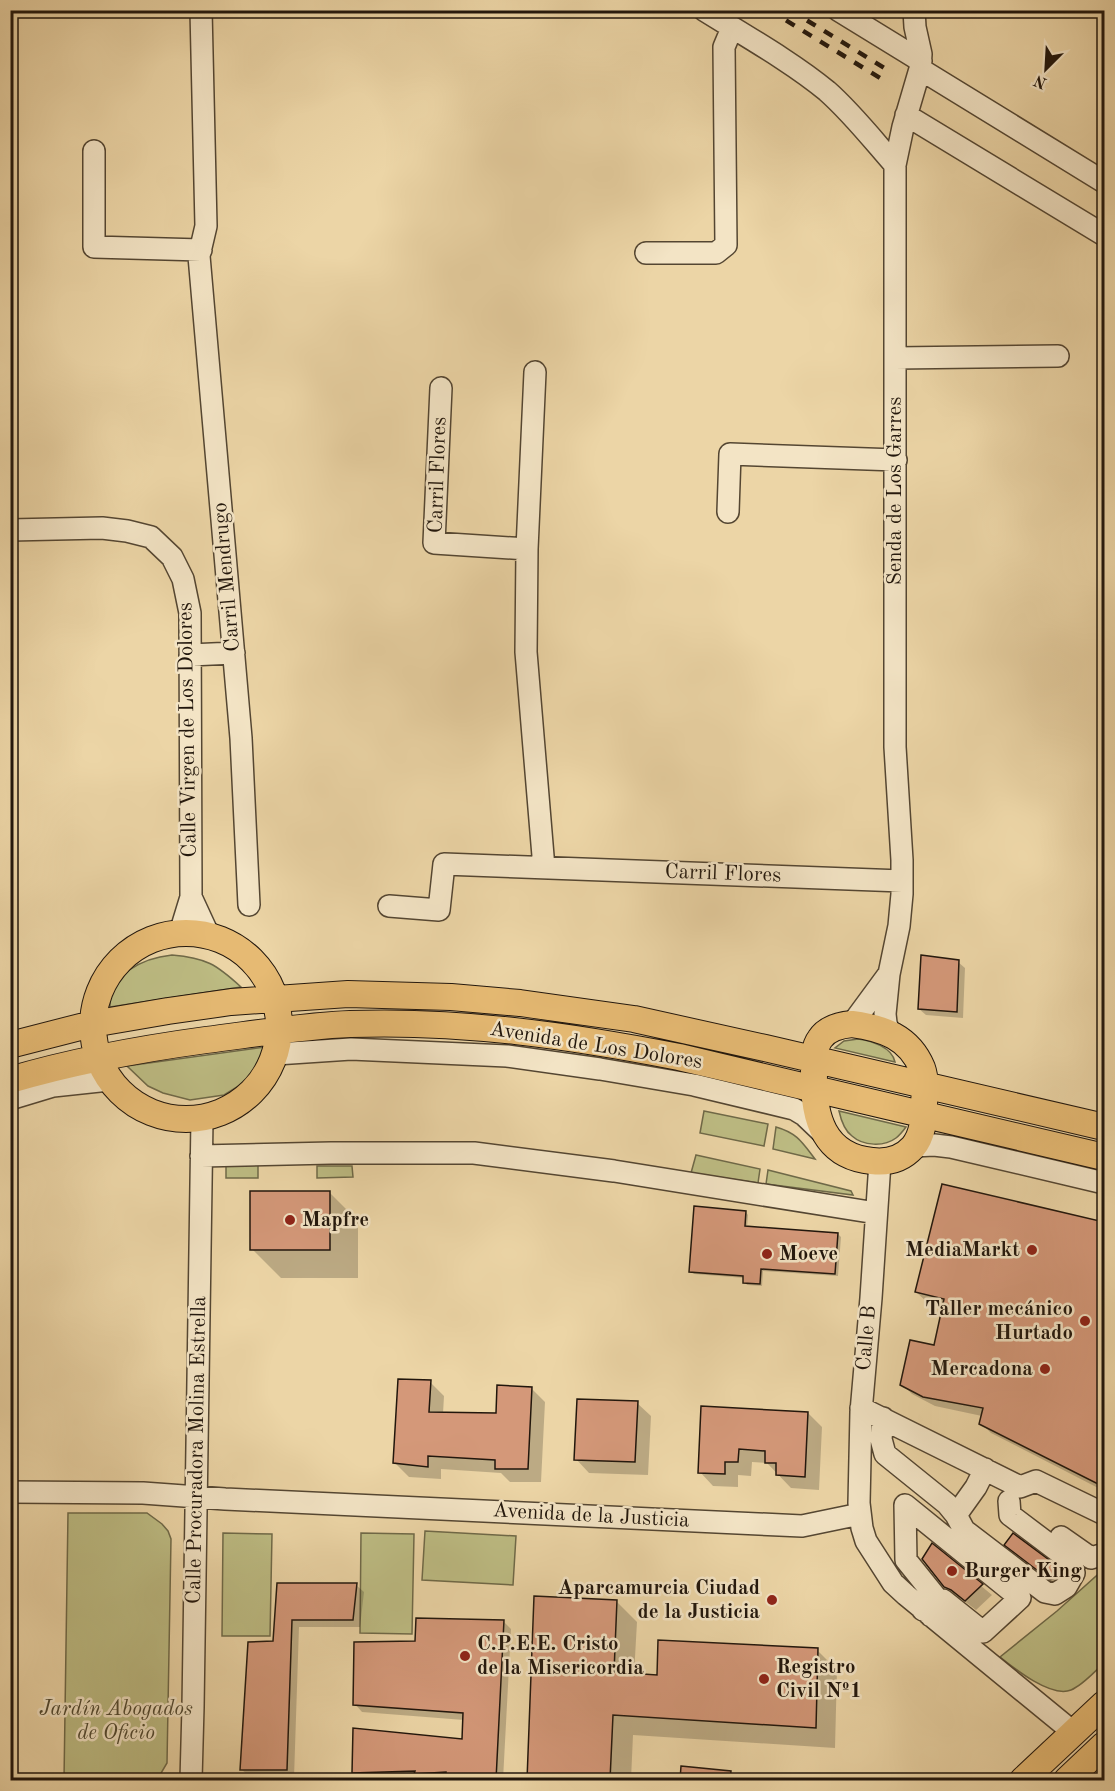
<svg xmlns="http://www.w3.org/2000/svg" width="1115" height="1791" font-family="'Old Standard TT',serif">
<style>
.green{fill:#bdbc83;stroke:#6f6948;stroke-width:1.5}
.shadow{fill:#0003}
.building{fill:#d49879;stroke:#21160c;stroke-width:1.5}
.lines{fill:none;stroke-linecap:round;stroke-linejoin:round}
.minor-casing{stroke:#544632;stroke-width:24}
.major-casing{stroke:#21160c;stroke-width:28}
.minor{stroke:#f3e4c5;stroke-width:21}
.major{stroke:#e6ba73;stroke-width:26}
.rail{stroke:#21160c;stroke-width:4.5;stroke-dasharray:10 10;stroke-linecap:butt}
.poi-dot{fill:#8f2418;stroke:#f3e4c5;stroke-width:2}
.labels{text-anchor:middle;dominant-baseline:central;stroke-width:5;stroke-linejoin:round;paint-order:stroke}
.street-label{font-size:21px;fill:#21160c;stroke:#f3e4c5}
.poi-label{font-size:21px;font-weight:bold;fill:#21160c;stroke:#f3e4c5;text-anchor:start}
.park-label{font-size:21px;font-style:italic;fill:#504830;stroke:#f3e4c5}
</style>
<rect width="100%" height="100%" fill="#ecd5a6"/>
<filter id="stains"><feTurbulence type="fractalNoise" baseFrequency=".00333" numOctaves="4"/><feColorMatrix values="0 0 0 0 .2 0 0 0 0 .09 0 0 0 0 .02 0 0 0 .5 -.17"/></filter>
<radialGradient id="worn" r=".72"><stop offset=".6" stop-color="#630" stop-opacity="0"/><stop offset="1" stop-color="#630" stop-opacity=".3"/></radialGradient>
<path class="green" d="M172,955C206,958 216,964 241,987L110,1007C109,974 143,958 172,955Z
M858,1039C872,1041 892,1047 895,1062L835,1048L844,1041Z
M265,1047L264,1056L255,1076L224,1095L190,1100L163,1093L148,1086L127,1066Z
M704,1111L768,1124L764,1146L700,1133Z
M839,1111L906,1127C903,1131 900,1135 896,1138C884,1147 863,1146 852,1136C845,1131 841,1120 839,1111Z
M776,1127C797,1133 802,1142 815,1159L773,1149Z
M696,1155L760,1169L758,1183L691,1173Z
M226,1165H258V1178H226Z
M317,1166H352L353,1177L317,1178Z
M768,1170L851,1191L853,1195L766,1184Z
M68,1513H147L162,1524L168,1531L171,1539L167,1763L157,1780H64Z
M425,1531L516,1536L513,1585L422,1580Z
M223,1533L272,1534L270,1636H222Z
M361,1533L414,1534L412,1634L360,1633Z
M1104,1569V1663C1094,1672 1083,1685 1071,1690C1051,1698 1015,1669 1000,1657L1057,1611Z"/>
<path class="shadow" d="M958,962L965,968L963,1018L926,1015L919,1009Z
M943,1185L1104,1223V1491L991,1433L981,1423L982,1416L935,1406L912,1394L902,1384L935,1347L944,1306L927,1302L916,1292Z
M329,1192L358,1221V1278H281L252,1249Z
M746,1212L748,1215L747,1228L838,1234L841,1237L838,1276L763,1271L762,1286L747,1285L745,1282V1278L694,1274L691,1271Z
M430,1382L444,1396L443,1414H497L532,1389L545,1402L541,1482H510L501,1473L441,1469V1479L409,1477L395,1463Z
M637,1403L651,1416L648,1475L589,1473L576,1459Z
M703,1408L808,1413L822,1427L819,1490L791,1488L767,1463L752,1462L751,1476L738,1475V1487L713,1486L700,1472Z
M1006,1544L1059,1570L1069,1580L1062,1589L1016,1554Z
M932,1545L992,1595L976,1610L963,1600L956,1597L946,1586Z
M279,1585H356L364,1592L360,1627H299L294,1778L250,1777L242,1770L274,1642Z
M535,1598L616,1601L637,1622L634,1675L659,1677L817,1650L837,1670L835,1748L633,1735L631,1780H529Z
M504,1622L511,1629L503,1780H423L421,1778L361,1780L353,1772L464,1740V1720L362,1712L355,1704L417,1642Z
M682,1768L754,1775L759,1780H681Z"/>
<path class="building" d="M921,955L959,960L957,1012L918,1009Z
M942,1184L1104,1222V1331L1099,1354L1104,1372V1487L979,1424L983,1408L923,1397L900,1385L910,1340L934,1345L944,1299L915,1292Z
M250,1191H330V1250H250Z
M694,1206L746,1211L745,1226L838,1233L835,1274L761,1269L760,1284L743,1283V1276L689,1272Z
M398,1379L431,1380L429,1412L496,1413L497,1385L532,1387L528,1469H495V1460L428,1456V1467L393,1463Z
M577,1399L638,1401L635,1462L574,1460Z
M701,1406L808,1412L805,1477L776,1475V1463H765V1451L739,1449L738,1462H725V1474L698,1473Z
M1013,1533L1060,1568V1571L1056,1578L1050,1580L1004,1545Z
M932,1543L983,1584L965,1601L951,1590L944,1587L922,1559Z
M277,1583H357L353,1620H292L287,1770H240L248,1642L273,1641Z
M534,1596L617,1600L614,1672L657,1675L658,1640L818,1648L816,1728L613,1715L610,1780H527Z
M416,1618L504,1620L496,1780H446V1772L414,1774L415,1771L352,1773L353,1728L462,1739L463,1713L353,1705L354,1642L415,1641Z
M681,1766L731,1771L730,1780H680Z"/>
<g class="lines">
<g class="minor-casing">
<path id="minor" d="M201,10L206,226L199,256L241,738L249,905
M704,10C744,35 792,62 827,91C852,113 873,140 895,165
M838,10L921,61
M920,69L1104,182
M906,115L1104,235
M94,151V247L201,250
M646,253H716L726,245L724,47L732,28
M895,358L1058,356
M535,372L527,549L526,652L544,868
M441,388L434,543L527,549
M728,512L730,454L896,460
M10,530L102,528L127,531L151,537L172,557L183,579L190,613L191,897L180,933
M190,655L234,653
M191,897L209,936
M389,906L439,910L444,864L902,881
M852,1024L888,975
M889,1032L886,1023L885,1014L889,974L899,926L902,894V860L895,747V165L903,127L920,69L921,54L915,27L914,10
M276,1054L351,1049L507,1056L600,1069L694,1085L794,1109L804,1115L825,1135
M10,1099L53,1086L109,1080
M914,1146L934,1145L951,1147L1104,1183
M201,1156L331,1153H474L614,1171L876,1213
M880,1162L871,1298L861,1412L859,1503L862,1528L866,1541L893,1583L906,1595L1073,1732
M861,1408L1020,1487L1036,1481L1104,1514
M883,1418L881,1439L885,1454L947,1504L956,1515L976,1487L985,1469
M10,1492L143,1493L225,1499L802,1526L860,1514
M956,1515L964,1530L1045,1592L1055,1594L1066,1587L1074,1573L1071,1561L1010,1515L1009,1501
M1061,1537L1091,1558L1104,1554
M923,1610L935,1596L906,1560L905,1505L1020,1598L983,1632L943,1600L931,1616
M191,1780L193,1707L202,1119"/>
</g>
<g class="major-casing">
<path id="major" d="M93 1026a93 93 0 1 1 186 0a93 93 0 1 1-186 0Z
M852,1024C883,1028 909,1037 922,1068C926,1079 925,1092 924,1104C924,1119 923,1135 913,1147C902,1159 888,1163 872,1161C823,1156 813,1116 814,1074C814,1063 813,1048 820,1039C827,1028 841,1025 852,1024Z
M10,1045L92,1024L168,1011L231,1002L348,994L451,997L520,1003L634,1019L765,1048L1104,1127
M10,1080C74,1061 140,1049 206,1040C254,1034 302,1026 350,1024C461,1020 571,1036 679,1057L1104,1157
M1023,1780L1104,1704
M1067,1780L1104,1745"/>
</g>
<use href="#minor" class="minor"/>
<use href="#major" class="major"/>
<path class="rail" d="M769,10L880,78
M790,10L886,69"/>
</g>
<g class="poi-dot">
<circle cx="290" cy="1220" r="6"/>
<circle cx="1032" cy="1250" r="6"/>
<circle cx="767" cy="1254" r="6"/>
<circle cx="1085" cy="1321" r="6"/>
<circle cx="1045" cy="1369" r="6"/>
<circle cx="952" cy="1571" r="6"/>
<circle cx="772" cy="1600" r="6"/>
<circle cx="465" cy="1656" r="6"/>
<circle cx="764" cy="1679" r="6"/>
</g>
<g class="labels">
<g class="street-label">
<text transform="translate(438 475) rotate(-88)">Carril Flores</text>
<text transform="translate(895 491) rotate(-90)">Senda de Los Garres</text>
<text transform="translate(227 577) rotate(-95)">Carril Mendrugo</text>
<text transform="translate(188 730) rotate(-91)">Calle Virgen de Los Dolores</text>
<text transform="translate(723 874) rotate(2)">Carril Flores</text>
<text transform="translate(596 1046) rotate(9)">Avenida de Los Dolores</text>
<text transform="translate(867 1338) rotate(-85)">Calle B</text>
<text transform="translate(197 1450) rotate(-89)">Calle Procuradora Molina Estrella</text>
<text transform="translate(591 1516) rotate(3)">Avenida de la Justicia</text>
</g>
<g class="poi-label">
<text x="302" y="1220">Mapfre</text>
<text x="1020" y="1250" text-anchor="end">MediaMarkt</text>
<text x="779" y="1254">Moeve</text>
<text x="1073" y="1309" text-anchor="end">Taller mecánico<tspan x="1073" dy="24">Hurtado</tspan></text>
<text x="1033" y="1369" text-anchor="end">Mercadona</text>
<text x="964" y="1571">Burger King</text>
<text x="760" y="1588" text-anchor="end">Aparcamurcia Ciudad<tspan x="760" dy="24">de la Justicia</tspan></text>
<text x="477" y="1644">C.P.E.E. Cristo<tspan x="477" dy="24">de la Misericordia</tspan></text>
<text x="776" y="1667">Registro<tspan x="776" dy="24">Civil Nº1</tspan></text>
</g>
<g class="park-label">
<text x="116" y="1709">Jardín Abogados<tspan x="116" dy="24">de Oficio</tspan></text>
</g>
</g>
<rect width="1115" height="1791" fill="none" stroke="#ecd5a6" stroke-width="36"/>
<rect x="12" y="12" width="1091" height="1767" fill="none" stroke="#21160c" stroke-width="3"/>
<rect x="18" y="18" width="1079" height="1755" fill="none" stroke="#21160c" stroke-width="1.5"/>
<g transform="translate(1046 69) rotate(204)" stroke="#f3e4c5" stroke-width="4.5" paint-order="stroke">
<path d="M0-4.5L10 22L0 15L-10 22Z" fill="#21160c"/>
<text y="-9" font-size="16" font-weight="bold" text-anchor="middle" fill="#21160c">N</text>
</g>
<rect width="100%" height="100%" filter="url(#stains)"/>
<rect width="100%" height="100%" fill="url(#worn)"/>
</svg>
